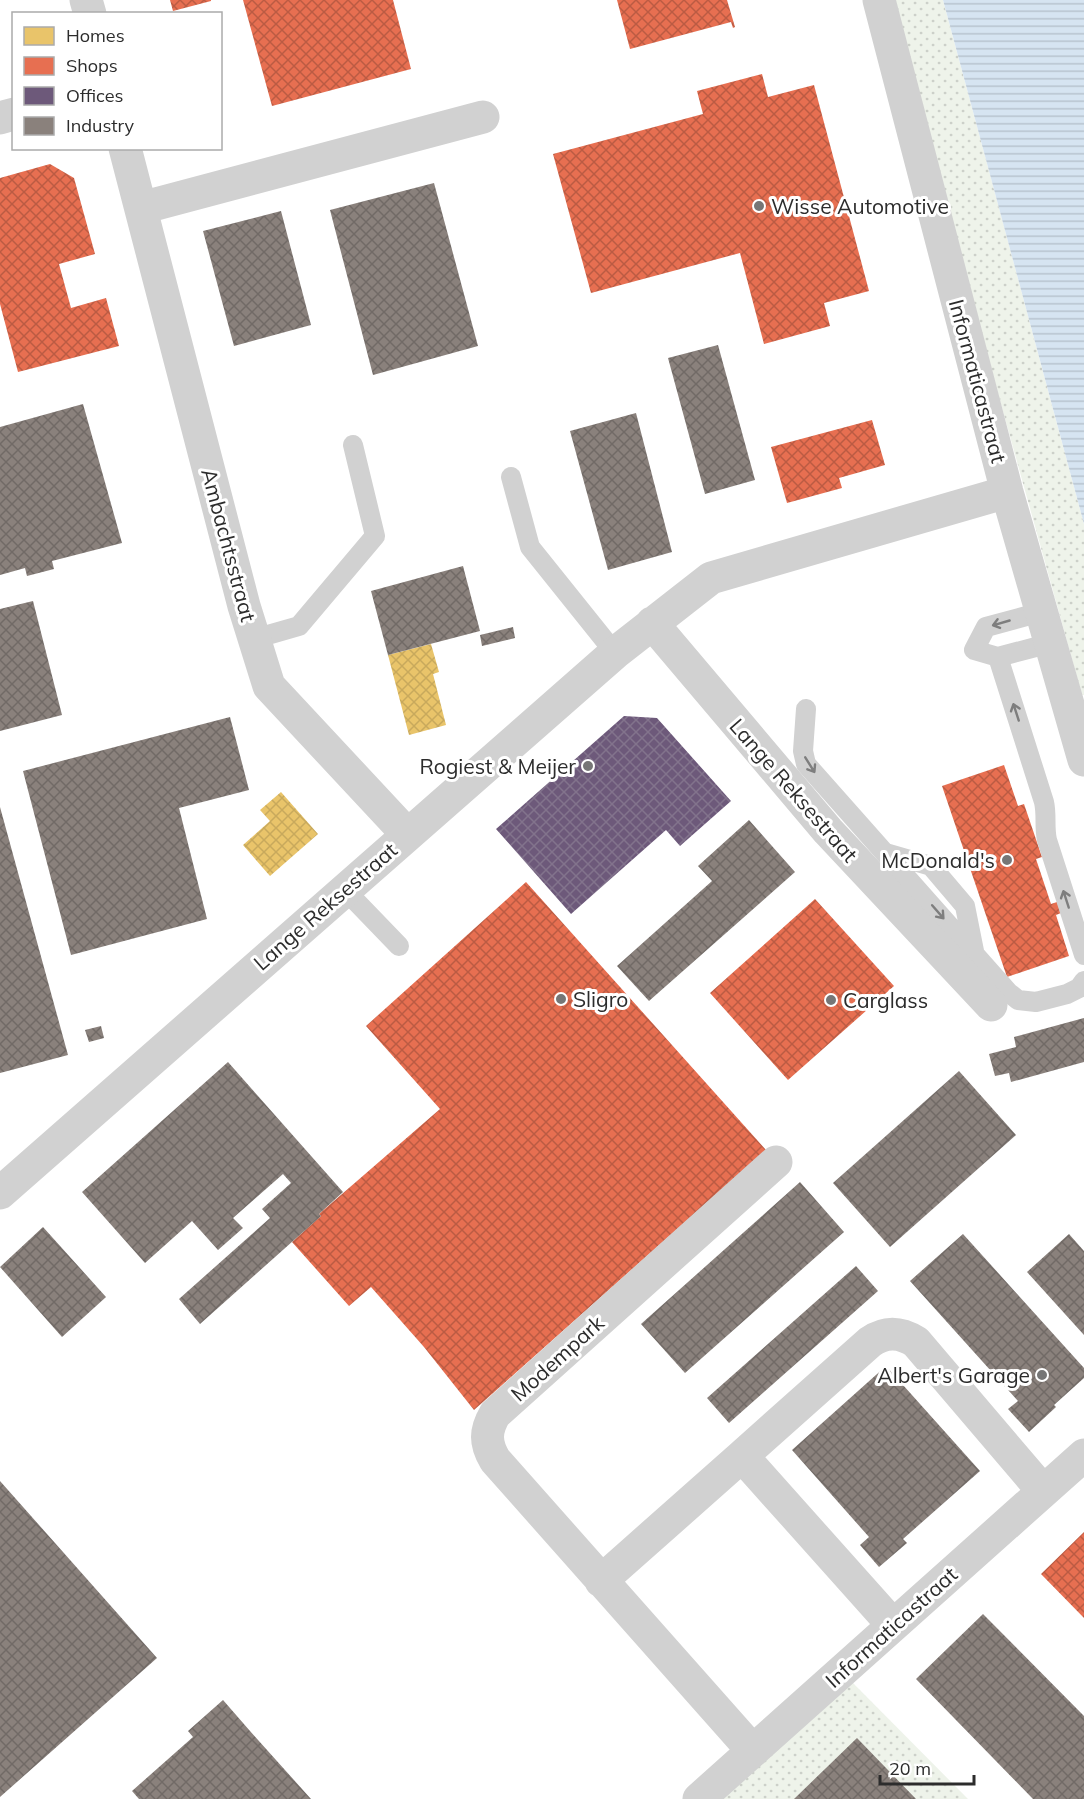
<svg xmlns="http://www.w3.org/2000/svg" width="1084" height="1799" font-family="Mulish,sans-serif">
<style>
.grass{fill:url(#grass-dots)}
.water{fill:url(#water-rules)}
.homes{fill:url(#homes-cross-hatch)}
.shops{fill:url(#shops-cross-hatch)}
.offices{fill:url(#offices-cross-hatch)}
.industry{fill:url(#industry-cross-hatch)}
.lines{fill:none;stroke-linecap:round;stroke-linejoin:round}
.lane{stroke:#d1d1d1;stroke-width:20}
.street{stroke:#d1d1d1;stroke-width:33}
.oneway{stroke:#7e7e7e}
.poi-dot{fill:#767676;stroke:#fff;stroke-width:2}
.labels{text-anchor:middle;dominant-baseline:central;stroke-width:6;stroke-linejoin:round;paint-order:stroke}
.poi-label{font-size:21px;fill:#2c2c2c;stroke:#fff;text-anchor:start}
.street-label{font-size:21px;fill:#2c2c2c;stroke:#fff}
</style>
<defs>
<pattern id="grass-dots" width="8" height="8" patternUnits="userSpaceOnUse" patternTransform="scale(1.5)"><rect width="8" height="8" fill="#eef3ea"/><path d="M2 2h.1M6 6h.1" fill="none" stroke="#ccd0c9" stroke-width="1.8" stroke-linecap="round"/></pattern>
<pattern id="water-rules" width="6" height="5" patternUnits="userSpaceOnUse" patternTransform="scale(1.5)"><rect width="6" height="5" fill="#d6e4f1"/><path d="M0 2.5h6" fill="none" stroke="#b8c4cf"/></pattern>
<pattern id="homes-cross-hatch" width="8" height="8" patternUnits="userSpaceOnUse" patternTransform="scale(1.5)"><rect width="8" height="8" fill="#e9c46a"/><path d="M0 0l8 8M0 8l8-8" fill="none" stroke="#c8a95c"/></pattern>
<pattern id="shops-cross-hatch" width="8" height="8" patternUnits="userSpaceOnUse" patternTransform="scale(1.5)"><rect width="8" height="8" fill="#e76f51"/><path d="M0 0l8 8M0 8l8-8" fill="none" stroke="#bb5b43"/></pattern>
<pattern id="offices-cross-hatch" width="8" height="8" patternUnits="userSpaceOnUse" patternTransform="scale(1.5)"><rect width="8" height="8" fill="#6d597a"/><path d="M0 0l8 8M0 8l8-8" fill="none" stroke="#82738c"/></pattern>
<pattern id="industry-cross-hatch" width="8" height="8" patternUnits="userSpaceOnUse" patternTransform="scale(1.5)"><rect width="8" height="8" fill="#8a817c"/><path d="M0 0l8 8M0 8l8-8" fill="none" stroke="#716a66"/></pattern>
</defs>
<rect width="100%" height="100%" fill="#fff"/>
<path class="grass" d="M895,0H943L1084,524V695H1082L997,390Z
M851,1681L968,1799H718Z"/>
<path class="water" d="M943,0H1084V524Z"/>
<path class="homes" d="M431,644L439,672L433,674L446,725L409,735L388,655Z
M281,792L318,834L270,876L243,845L270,821L260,810Z"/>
<path class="shops" d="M170,0H211V1L173,11Z
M243,0H393L411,69L272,106Z
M617,0H727L735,27L733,28L731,22L630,49Z
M762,74L768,97L814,85L869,291L824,303L830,326L764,344L740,253L591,293L553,154L703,114L697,91Z
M50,164L74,178L95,254L59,264L71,308L106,298L119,346L18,372L0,304V178Z
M872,420L885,465L839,478L842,488L787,503L771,447Z
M1004,765L1018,806L1024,804L1042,857L1036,859L1051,904L1057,902L1061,913L1056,915L1069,956L1007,977L942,786Z
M526,882L766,1150L474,1410L424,1347L371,1287L349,1306L292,1242L321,1216L319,1214L440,1109L366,1026Z
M815,899L894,986L788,1080L710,993Z
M1084,1532V1618L1041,1574Z"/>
<path class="offices" d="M624,716L657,718L731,801L680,846L666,830L571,914L496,829Z"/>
<path class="industry" d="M434,183L478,346L373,375L330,210Z
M281,211L311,325L234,346L203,231Z
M718,345L755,480L705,494L668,358Z
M83,404L122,543L52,561L54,569L27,576L25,568L0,575V427Z
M636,413L672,552L608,570L570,431Z
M463,566L480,631L388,655L371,591Z
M33,601L62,715L0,731V609Z
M513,627L515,638L482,646L480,635Z
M230,717L249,790L179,808L207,919L71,955L23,771Z
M0,807L68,1055L0,1073Z
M749,820L795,872L649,1001L617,966L712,881L698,866Z
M1084,1018V1062L1011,1082L1009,1073L995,1076L989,1054L1016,1047L1014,1037Z
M101,1026L104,1038L89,1042L85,1030Z
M228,1062L343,1192L319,1214L321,1216L200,1324L179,1299L270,1218L262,1209L291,1183L283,1174L233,1218L243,1228L218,1250L192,1221L145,1263L82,1192Z
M959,1071L1016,1135L890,1247L833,1183Z
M800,1182L844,1232L685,1373L641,1324Z
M43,1227L106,1297L62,1337L0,1267Z
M963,1234L1084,1368V1378L1054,1405L1056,1407L1029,1432L1008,1409L1018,1401L910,1281Z
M1069,1234L1084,1251V1335L1027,1272Z
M856,1266L878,1291L729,1423L707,1398Z
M886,1366L980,1471L903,1539L907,1543L879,1567L860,1545L869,1537L792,1450Z
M0,1481L157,1658L0,1797Z
M983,1614L1084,1716V1799H1033L916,1679Z
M223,1700L250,1731L311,1799H139L132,1791L193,1737L188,1731Z
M857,1738L916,1799H794Z"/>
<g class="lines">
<path class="lane" d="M511,477L530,547L615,653
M1041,612L986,627L974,650L998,657L1051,643
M254,639L299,626L375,536L353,445
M998,657L1044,802C1047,815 1044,827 1047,840L1084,955
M806,709L803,751L806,764L1008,992L1018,1000L1036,1002L1067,994L1079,988L1084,981
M886,853L931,866L965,906L974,951
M344,889L399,946"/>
<path class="street" d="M86,0L90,14
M879,0L1007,492L1084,760
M0,118L14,114
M125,148L244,606L269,686L407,834
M141,208L483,117
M652,623L828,831L991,1005
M0,1193L615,653L711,578L1007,492
M601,1581L742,1456
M893,1625L742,1456L870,1342C886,1331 900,1332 916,1342L1043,1491
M753,1751L495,1460C485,1443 485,1431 495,1414L776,1162
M699,1799L1084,1455"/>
</g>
<defs><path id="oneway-shaft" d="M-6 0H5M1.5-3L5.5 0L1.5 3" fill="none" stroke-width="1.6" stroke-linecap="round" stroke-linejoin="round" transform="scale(1.5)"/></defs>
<g class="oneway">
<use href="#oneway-shaft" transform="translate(1001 623) rotate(164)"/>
<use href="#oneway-shaft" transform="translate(1016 712) rotate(-108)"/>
<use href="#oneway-shaft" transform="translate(810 765) rotate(58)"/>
<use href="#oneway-shaft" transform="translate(1066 899) rotate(-108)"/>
<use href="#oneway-shaft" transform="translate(938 912) rotate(49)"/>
</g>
<g class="poi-dot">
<circle cx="759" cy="206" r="6"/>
<circle cx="588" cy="766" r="6"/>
<circle cx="1007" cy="860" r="6"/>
<circle cx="561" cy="999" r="6"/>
<circle cx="831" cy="1000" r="6"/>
<circle cx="1042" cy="1375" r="6"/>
</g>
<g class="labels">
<g class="poi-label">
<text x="771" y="206">Wisse Automotive</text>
<text x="576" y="766" text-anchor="end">Rogiest &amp; Meijer</text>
<text x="995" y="860" text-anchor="end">McDonald's</text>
<text x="573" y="999">Sligro</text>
<text x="843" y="1000">Carglass</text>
<text x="1030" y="1375" text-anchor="end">Albert's Garage</text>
</g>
<g class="street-label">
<text transform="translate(978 381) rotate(75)">Informaticastraat</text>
<text transform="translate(229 545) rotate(75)">Ambachtsstraat</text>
<text transform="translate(794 790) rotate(49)">Lange Reksestraat</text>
<text transform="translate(325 906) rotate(-41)">Lange Reksestraat</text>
<text transform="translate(557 1358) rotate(-42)">Modempark</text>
<text transform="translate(891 1627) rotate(-42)">Informaticastraat</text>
</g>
</g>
<rect x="12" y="12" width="210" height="138" fill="#ffffff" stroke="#ababab" stroke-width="1.5"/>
<rect x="24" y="27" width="30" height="18" fill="#e9c46a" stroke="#ababab" stroke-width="1.5"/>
<text x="66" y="42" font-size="18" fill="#2c2c2c">Homes</text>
<rect x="24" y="57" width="30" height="18" fill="#e76f51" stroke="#ababab" stroke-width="1.5"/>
<text x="66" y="72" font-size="18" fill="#2c2c2c">Shops</text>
<rect x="24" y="87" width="30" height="18" fill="#6d597a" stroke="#ababab" stroke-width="1.5"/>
<text x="66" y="102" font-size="18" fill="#2c2c2c">Offices</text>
<rect x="24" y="117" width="30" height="18" fill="#8a817c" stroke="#ababab" stroke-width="1.5"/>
<text x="66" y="132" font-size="18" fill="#2c2c2c">Industry</text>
<path d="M880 1775v9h94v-9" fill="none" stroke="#2c2c2c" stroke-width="3"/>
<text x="889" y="1775" font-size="18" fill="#2c2c2c" stroke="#ffffff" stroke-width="4.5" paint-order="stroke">20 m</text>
</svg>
